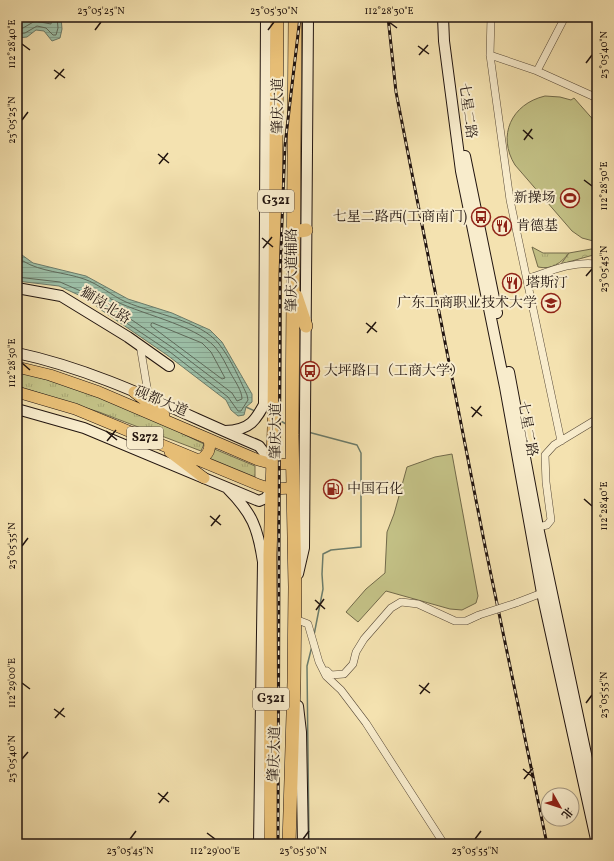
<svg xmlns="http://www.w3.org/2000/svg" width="614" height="861" font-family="Vollkorn,'Noto Serif SC',serif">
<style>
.grass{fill:url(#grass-tufts);stroke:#726a4a}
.forest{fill:url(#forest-crowns);stroke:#726a4a}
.pitch{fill:#c3c186;stroke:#726a4a}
.water{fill:url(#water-rules);stroke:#6b7b6a}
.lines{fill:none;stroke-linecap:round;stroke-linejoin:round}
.shore{stroke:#5e6a5b;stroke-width:1}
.stream{stroke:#6b7b6a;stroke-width:1.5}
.street-casing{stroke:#564837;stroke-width:8}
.secondary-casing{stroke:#21140f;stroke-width:12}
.primary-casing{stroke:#21140f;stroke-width:12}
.highway-casing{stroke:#21140f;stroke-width:14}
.street{stroke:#f8eccc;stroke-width:7}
.secondary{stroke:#f8eccc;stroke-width:10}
.primary{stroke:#eac178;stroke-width:11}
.highway{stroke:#eac178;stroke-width:13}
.rail-casing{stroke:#21140f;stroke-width:3}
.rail{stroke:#f8eccc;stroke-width:1.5;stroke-dasharray:4.5;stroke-linecap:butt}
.street-bridge-casing{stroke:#564837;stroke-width:8;stroke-linecap:butt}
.street-bridge{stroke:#f8eccc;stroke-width:7}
.ticks{fill:none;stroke:#21140f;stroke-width:1.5}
.labels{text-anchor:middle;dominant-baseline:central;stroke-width:4;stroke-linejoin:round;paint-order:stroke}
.shield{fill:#f8eccc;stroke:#625548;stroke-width:1}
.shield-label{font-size:13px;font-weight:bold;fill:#21140f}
.street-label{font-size:14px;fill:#21140f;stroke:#f8eccc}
.poi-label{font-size:14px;fill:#21140f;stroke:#f8eccc;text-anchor:start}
.neatline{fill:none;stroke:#21140f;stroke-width:1.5}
.ticks-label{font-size:10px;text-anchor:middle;fill:#21140f}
</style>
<defs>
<pattern id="grass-tufts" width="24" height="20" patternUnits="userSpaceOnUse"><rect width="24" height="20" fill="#c3c186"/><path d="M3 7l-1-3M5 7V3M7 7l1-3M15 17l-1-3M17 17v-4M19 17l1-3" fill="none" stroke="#a7a572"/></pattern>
<pattern id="forest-crowns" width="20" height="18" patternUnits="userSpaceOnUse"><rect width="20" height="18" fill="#c3c186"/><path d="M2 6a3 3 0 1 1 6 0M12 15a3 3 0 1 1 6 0" fill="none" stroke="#a7a572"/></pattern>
<pattern id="water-rules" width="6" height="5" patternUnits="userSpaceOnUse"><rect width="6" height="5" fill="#9cbfa7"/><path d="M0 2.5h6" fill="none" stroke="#86a38f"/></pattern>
</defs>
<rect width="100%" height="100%" fill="#f4e2b0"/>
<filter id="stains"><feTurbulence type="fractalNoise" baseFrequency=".005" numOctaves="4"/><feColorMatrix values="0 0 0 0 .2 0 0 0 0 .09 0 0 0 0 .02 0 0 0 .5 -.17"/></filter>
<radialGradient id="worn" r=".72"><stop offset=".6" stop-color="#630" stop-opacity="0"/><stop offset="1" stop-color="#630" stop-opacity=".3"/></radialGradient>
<path class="grass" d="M532,247L543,253H569C561,263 552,270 538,267Z
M17,372C63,382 109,399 151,418C169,426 186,436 204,444L201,451L99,412L17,386Z
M212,448L255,466V477L209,458Z"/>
<path class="forest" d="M597,248V254L561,264L569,253Z"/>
<path class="pitch" d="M545,96L560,97L571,100L574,98L597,124V242L582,238L572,231L515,165C497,136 511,104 545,96Z
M452,454L478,596L476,603L462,610L450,609L386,591L358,622L346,612L366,589L385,573L387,532L394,514L407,467L435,457Z"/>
<path class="water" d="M17,17H61L62,29L60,38L52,41L44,31L36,30L27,37L17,38Z
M22,255L33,263L86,276L128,299L172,313L210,330L222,342L252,394V402L246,407L244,415L238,416L231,410L226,400L167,355L97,307V301L92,294L83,297L59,286L17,281V260Z"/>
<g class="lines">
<path class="shore" d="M17,29L23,28L35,21L51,24L52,17
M17,34L25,33L37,26L46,28L53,35H56L58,28L57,17
M17,262L23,261C41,272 64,272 84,279C99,284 112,296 126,302C154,314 200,320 219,344C231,359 239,378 247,395L248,400L241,411H238L228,397L170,352L101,306L100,299L94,291L83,292L60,282L17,277
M109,298C138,314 194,324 215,347C222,355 226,365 231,374C235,381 242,391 242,399L237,401L232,393L173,348L107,303L106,299Z
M153,323L202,343L211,352L225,378L222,379L151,326V324Z"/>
<path class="stream" d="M246,407L257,412
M279,420L286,424
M308,432L357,445L361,453V547L331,550L323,554L322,574L323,589L314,635
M309,844L307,666L312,646"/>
<g class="street-casing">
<path id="street" d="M491,17L490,55L510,200L561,441
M490,55L537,71L597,98
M537,71L565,17
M527,279C550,271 572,261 597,264
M140,345L149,399
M538,527L547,525L551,520L546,482L545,455L554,445L597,419
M516,603L542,593
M295,619L308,624L319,662L326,676L341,690L366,723L444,844
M327,671L331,675L344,674L353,664L356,652L364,639L391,608L401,602L418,604L455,621H466L479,615"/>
</g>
<g class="secondary-casing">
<path id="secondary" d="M443,17L444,41L461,171L505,387L542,593L597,844
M465,156L497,313
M17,288L61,296L128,337L169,366
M17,353C102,371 180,413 259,446L273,464
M509,372L538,527L597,806
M264,404L266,17
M17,409L84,428L259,501L266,498L272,489
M225,431C251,430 256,420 267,399
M228,489C252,513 258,528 263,562L259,844
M298,574L304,548L308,17
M298,706L301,732L303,844"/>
</g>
<g class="primary-casing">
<path id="primary" d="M17,367L50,375L99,392L258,460L273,464H292
M17,392L75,409L259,485L272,489L292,488
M134,392L164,415
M170,452L204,478
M200,460C209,454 211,449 209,439"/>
</g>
<g class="highway-casing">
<path id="highway" d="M293,232L306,230
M296,296L306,326
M271,844L270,555L274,427L277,17
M289,844L294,682L295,587L292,435L295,17"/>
</g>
<use href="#street" class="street"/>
<use href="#secondary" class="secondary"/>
<use href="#primary" class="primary"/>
<use href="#highway" class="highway"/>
<g class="rail-casing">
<path id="rail" d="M388,17L396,92L485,546L547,844
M278,844L280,274L285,145L300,17"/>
</g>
<use href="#rail" class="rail"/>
<g class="street-bridge-casing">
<path id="street-bridge" d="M479,615L516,603"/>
</g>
<use href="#street-bridge" class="street-bridge"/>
</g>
<path class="ticks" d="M389,22L397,28M95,30L101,22M268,30L274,22M22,44L30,50M418,46L429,54M419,55L428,45M586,63L592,55M54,70L65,78M55,79L64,69M22,120L28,112M523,130L533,139M524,140L532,129M158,154L169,163M159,164L168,153M584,180L592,186M262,238L273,247M263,248L272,237M586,276L592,269M366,323L377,332M367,333L376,322M22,363L30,370M471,407L482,416M472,417L481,406M106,431L117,440M107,441L116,430M584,499L592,506M210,516L221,525M211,526L220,515M22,546L28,538M315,600L325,609M316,610L324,599M22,683L30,689M419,685L430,693M420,694L429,683M586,703L592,695M54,709L65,717M55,718L64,708M22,759L28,752M523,769L534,778M524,779L533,768M158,793L169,802M159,803L168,792M207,833L215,839M130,839L136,831M303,839L309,831M475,839L481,831"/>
<defs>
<g id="stadium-ring" transform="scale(1)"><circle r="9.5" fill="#f8eccc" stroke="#8f2418" stroke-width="1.5"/><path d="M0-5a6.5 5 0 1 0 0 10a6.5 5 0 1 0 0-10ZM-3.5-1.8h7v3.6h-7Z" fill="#8f2418"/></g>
<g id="bus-ring" transform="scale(1)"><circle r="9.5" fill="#f8eccc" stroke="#8f2418" stroke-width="1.5"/><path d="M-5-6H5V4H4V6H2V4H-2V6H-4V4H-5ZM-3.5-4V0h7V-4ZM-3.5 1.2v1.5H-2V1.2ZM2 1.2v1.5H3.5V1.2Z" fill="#8f2418"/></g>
<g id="restaurant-ring" transform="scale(1)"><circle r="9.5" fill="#f8eccc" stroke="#8f2418" stroke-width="1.5"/><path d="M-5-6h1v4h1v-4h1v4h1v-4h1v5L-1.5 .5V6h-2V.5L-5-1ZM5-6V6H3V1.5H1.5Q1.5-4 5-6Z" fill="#8f2418"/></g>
<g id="university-ring" transform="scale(1)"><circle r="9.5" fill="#f8eccc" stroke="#8f2418" stroke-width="1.5"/><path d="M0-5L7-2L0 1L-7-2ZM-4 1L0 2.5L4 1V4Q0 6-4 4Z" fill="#8f2418"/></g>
<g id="fuel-ring" transform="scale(1)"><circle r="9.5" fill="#f8eccc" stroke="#8f2418" stroke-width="1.5"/><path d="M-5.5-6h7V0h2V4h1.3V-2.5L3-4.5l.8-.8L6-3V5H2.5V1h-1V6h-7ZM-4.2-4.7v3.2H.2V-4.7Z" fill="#8f2418"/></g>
</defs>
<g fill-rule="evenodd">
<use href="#stadium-ring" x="570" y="198"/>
<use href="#bus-ring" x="481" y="217"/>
<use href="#restaurant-ring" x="502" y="226"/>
<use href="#restaurant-ring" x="512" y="283"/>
<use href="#university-ring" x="551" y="303"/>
<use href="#bus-ring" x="310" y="371"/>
<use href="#fuel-ring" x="333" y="489"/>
</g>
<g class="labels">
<g class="shield">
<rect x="258" y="190" width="36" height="22" rx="3"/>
<rect x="127" y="427" width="36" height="22" rx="3"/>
<rect x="253" y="688" width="36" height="22" rx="3"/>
</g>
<g class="shield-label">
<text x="276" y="201">G321</text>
<text x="145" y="438">S272</text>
<text x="271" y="699">G321</text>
</g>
<g class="street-label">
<text transform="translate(278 106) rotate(-90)">肇庆大道</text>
<text transform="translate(467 111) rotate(82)">七星二路</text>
<text transform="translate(292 270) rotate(-90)">肇庆大道辅路</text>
<text transform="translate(105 306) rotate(32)">獅岗北路</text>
<text transform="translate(161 402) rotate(23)">砚都大道</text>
<text transform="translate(527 429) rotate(80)">七星二路</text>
<text transform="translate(276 431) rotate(-90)">肇庆大道</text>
<text transform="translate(275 754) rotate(-88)">肇庆大道</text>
</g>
<g class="poi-label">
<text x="556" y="198" text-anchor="end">新操场</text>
<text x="467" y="217" text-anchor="end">七星二路西(工商南门)</text>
<text x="516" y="226">肯德基</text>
<text x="526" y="283">塔斯汀</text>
<text x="537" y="303" text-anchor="end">广东工商职业技术大学</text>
<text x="324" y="371">大坪路口（工商大学）</text>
<text x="347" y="489">中国石化</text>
</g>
</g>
<rect width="614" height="861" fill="none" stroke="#f4e2b0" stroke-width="44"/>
<g transform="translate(560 807) rotate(129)"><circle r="19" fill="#f8eccc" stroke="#a29680"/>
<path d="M0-3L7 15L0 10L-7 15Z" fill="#8f2418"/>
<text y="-6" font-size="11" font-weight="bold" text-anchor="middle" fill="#21140f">北</text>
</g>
<rect x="22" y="22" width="570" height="817" class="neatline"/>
<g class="ticks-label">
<text x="101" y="14">23°05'25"N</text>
<text x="274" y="14">23°05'30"N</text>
<text x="389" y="14">112°28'30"E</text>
<text transform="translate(11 44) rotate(-90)" y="4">112°28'40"E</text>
<text transform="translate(603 55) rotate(-90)" y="4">23°05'40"N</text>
<text transform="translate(11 120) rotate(-90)" y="4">23°05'25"N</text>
<text transform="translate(603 186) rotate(-90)" y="4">112°28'30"E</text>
<text transform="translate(603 269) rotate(-90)" y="4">23°05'45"N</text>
<text transform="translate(11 363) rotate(-90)" y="4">112°28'50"E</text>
<text transform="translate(603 506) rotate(-90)" y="4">112°28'40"E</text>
<text transform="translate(11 546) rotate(-90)" y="4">23°05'35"N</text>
<text transform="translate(11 683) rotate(-90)" y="4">112°29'00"E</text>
<text transform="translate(603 695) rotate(-90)" y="4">23°05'55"N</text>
<text transform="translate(11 759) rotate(-90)" y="4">23°05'40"N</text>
<text x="130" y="854">23°05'45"N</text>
<text x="215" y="854">112°29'00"E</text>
<text x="303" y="854">23°05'50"N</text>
<text x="475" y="854">23°05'55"N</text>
</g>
<rect width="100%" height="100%" filter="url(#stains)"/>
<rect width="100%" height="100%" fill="url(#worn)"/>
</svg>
